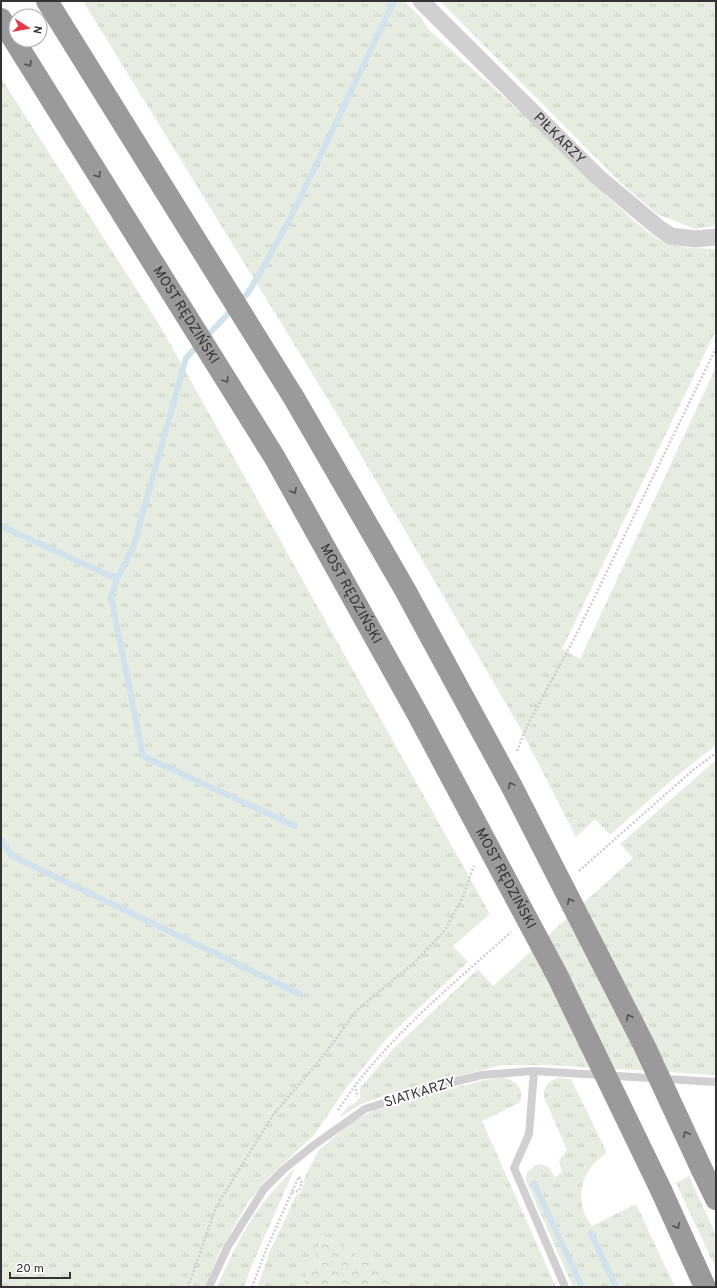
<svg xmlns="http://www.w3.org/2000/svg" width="717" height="1288" font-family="Overpass,sans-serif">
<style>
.grass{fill:url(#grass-tufts)}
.forest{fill:url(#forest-crowns)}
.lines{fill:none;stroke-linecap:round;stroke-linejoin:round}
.stream{stroke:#cfe2ee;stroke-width:6}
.path{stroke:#cdcdcd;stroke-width:2.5;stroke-dasharray:2 2;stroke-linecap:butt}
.lane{stroke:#d0d0d0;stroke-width:8}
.street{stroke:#d0d0d0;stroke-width:17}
.highway{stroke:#9a9a9a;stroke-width:22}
.highway-bridge{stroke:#9a9a9a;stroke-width:22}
.oneway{stroke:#525252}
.labels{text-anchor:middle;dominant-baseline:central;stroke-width:4;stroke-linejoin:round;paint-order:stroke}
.street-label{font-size:14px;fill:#333;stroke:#fff}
</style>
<defs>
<pattern id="grass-tufts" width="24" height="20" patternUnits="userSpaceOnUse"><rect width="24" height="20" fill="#e6ecdf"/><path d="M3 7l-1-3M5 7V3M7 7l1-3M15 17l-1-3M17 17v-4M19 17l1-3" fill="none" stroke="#c6cbc0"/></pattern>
<pattern id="forest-crowns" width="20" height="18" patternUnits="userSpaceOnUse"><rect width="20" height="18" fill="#e6ecdf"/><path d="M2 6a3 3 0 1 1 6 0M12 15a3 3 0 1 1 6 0" fill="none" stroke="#c6cbc0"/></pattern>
</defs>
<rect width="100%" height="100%" fill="#fff"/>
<path class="grass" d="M83,1H404L421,17L428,29L534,124L611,200L639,225L656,238L672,245L691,248L716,249V330L562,649L580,659L716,367V745L673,779L610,835L595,819L576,837L519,726L334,409Z
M440,1H716V226L695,229L657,214L622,184Z
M1,78L160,326L490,914L453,946L468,962L388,1037L347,1087L314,1135L267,1179L247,1204L220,1251L205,1287H1Z
M716,760V1075L551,1065H502L390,1094L361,1104L339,1118L348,1106L355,1103L360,1097V1088L394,1048L478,969L493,986L633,858L620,844Z
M503,1077C516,1081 526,1089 519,1103L482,1121L556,1287H407L323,1235L302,1287H257L270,1251L296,1196L301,1192L304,1184L305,1176L318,1151L352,1122L374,1110L441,1091L489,1079Z
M558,1078L571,1079L607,1153C581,1169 572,1201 592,1226L636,1204L675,1287H573L526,1181L527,1172L538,1164L549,1167L555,1177L562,1172L559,1160L567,1150L544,1097C543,1087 548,1081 558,1078Z
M295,1168L252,1265L244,1287H217C237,1241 257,1203 295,1168Z
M689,1176L716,1235V1269L676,1183Z"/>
<path class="forest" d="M323,1235L407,1287H302Z"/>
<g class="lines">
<path class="stream" d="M1,526L117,579
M295,826L143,756L111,597L117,579L133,548L186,358L248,293L261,271L293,213L394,1
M1,840L12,856L300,994
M534,1183L582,1287
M591,1233L616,1287"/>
<path class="path" d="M517,751L527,726L574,639L716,348
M579,871L693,770L716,753
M355,1085L357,1095L356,1097
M338,1110C384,1040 450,987 511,932
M292,1192L299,1191L302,1183L299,1176
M188,1287L216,1207L273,1115L325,1054L356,1011L415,962L445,930L462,899L474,866
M252,1287L266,1250L299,1176"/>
<path class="lane" d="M534,1071L529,1134L514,1168L565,1287
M209,1287L228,1246L264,1189L283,1170L314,1145L365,1109L434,1087L482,1075L534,1071L716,1082"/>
<path class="street" id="s1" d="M421,1L599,178L660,229L671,236L695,239L716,237"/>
<path class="highway" d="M702,1170L716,1199
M661,1190L705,1287"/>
<g class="highway-bridge">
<path d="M47,1L294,398L404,588L511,785L644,1045L702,1170"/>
<path id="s2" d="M1,19L275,458L417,713L557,975L661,1190"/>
</g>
</g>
<defs><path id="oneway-chevron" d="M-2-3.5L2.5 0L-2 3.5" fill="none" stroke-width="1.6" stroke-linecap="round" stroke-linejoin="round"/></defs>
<g class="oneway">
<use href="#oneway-chevron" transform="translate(29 64) rotate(58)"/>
<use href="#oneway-chevron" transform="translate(98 175) rotate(58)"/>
<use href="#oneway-chevron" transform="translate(226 380) rotate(58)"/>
<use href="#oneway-chevron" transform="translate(294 491) rotate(61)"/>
<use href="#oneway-chevron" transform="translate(511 785) rotate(-118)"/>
<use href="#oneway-chevron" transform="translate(570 901) rotate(-117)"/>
<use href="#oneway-chevron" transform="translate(629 1017) rotate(-117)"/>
<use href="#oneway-chevron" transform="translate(686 1134) rotate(-115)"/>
<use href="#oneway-chevron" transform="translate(677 1226) rotate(65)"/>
</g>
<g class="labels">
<g class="street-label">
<text stroke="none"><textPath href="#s1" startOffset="195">PIŁKARZY</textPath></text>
<text stroke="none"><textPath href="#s2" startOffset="349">MOST RĘDZIŃSKI</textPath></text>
<text stroke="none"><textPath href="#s2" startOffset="673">MOST RĘDZIŃSKI</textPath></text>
<text stroke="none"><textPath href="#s2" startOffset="997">MOST RĘDZIŃSKI</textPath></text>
<text transform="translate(420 1093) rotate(-17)">SIATKARZY</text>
</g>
</g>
<rect width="717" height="1288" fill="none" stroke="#333333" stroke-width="4"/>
<g transform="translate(28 28) rotate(101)"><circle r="19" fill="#ffffff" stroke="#adadad"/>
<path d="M0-3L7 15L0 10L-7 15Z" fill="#e63946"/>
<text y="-6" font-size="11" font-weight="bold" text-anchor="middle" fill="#333333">N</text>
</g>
<path d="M10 1272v6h60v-6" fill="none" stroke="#333333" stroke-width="2"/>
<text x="16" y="1272" font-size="12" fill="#333333" stroke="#ffffff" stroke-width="3" paint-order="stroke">20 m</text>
</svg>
